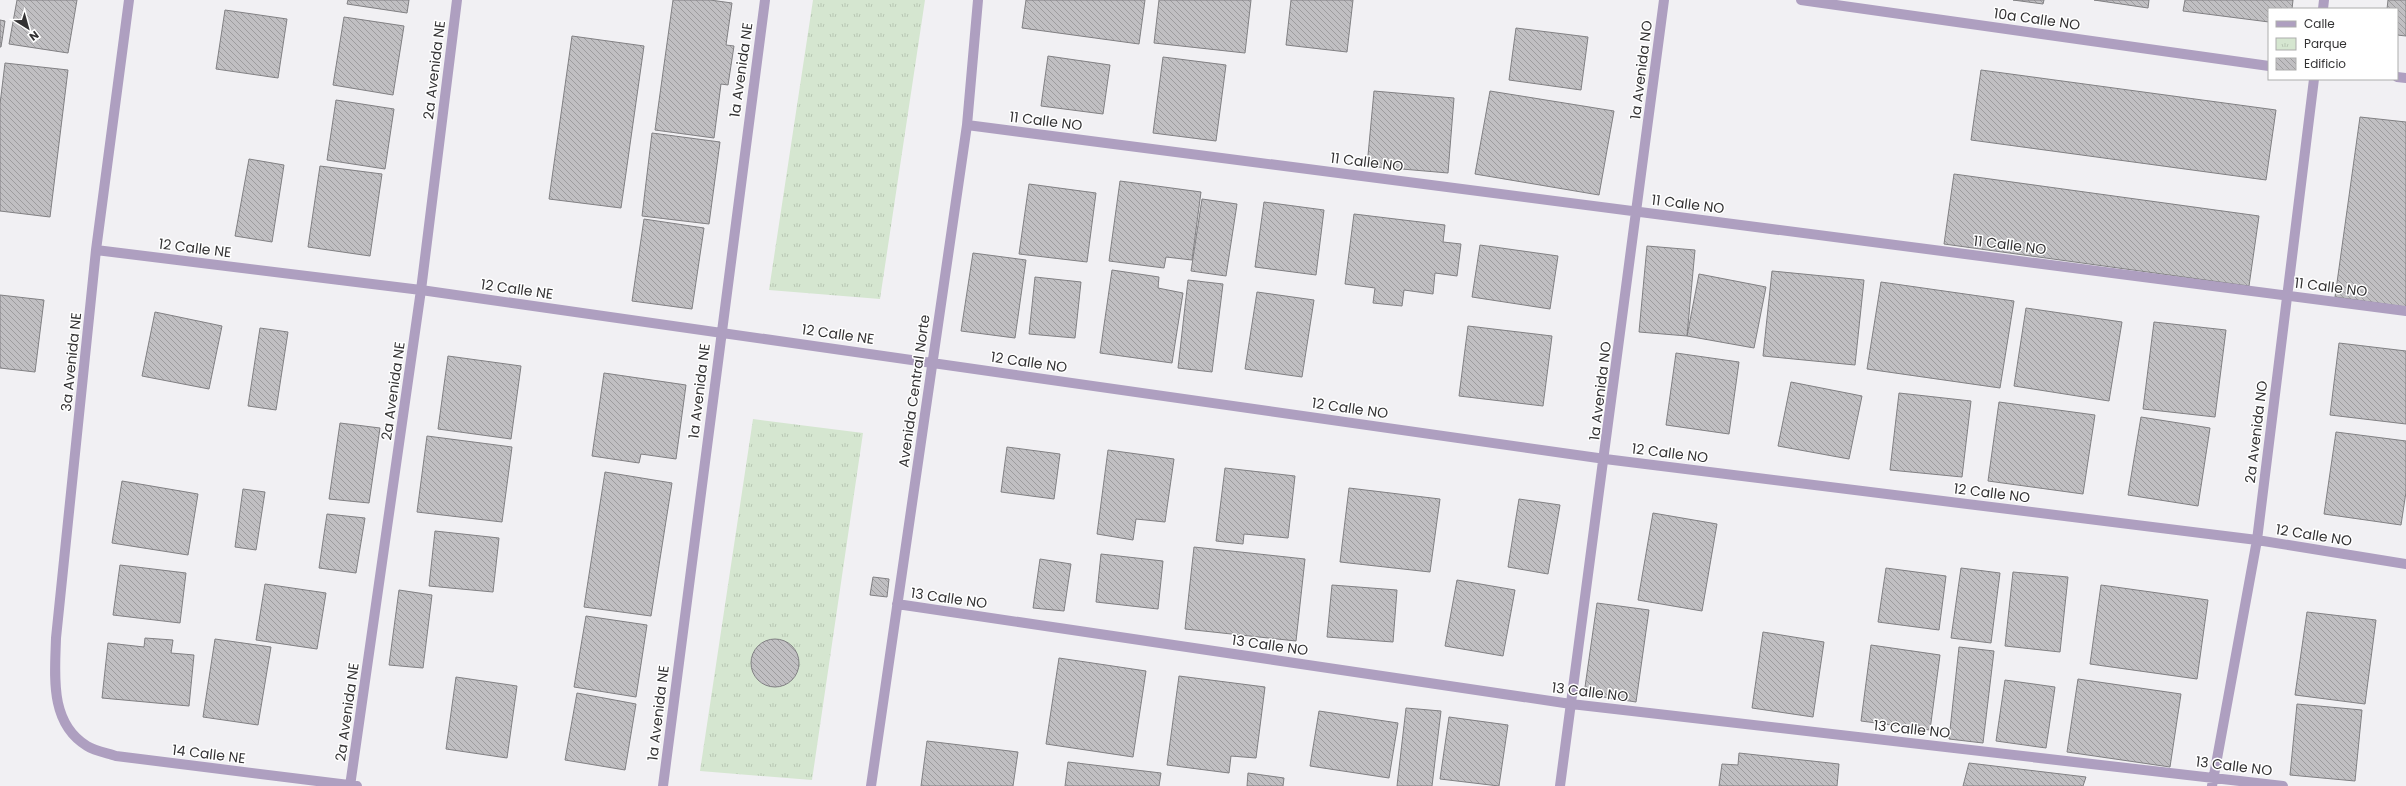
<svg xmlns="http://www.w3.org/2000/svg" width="2406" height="786" font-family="Poppins,sans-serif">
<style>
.park{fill:url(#park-tufts)}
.building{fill:url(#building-back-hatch);stroke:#818083}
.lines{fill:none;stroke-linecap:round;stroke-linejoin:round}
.minor{stroke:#ae9fc0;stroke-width:10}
.labels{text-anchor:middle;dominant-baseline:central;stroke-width:3;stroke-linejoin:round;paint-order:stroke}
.street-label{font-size:14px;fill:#333233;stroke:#fff}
</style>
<defs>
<pattern id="park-tufts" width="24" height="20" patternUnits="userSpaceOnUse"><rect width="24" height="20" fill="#d5e6d0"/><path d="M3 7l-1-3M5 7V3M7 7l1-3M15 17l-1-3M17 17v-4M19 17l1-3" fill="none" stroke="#b7c6b3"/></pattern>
<pattern id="building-back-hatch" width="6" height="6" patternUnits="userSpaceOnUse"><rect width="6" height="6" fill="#c0bfc2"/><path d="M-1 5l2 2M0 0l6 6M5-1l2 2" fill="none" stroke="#9d9c9e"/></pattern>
</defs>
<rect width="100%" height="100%" fill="#f1f0f3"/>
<path class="park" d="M813,0H925L880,299L769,290Z
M753,419L863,433L812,780L700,771Z"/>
<path class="building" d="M17,0H77L68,53L9,44Z
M348,0H409L407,13L347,4Z
M673,0H710L732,3L726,45L734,46L728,85L721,84L714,138L655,130Z
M1026,0H1145L1139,44L1022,28Z
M1159,0H1251L1245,53L1154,43Z
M1291,0H1353L1347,52L1286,45Z
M2013,0H2044L2043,4Z
M2094,0H2149L2148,8Z
M2185,0H2293L2292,9H2269V22L2183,11Z
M2388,0H2406V36L2397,35V9H2387Z
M225,10L287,19L278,78L216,69Z
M344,17L404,26L393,95L333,85Z
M0,20L5,21L1,47H0Z
M1516,28L1588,37L1581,90L1509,80Z
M572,36L644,46L621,208L549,199Z
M1048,56L1110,65L1103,114L1041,106Z
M1163,57L1226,65L1216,141L1153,133Z
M5,63L68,70L50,217L0,211V104Z
M1981,70L2276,110L2266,180L1971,140Z
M1374,91L1454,98L1448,173L1367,166Z
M1490,91L1614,111L1599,195L1475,174Z
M336,100L394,109L385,169L327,160Z
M2360,117L2406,122V307L2335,297Z
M652,133L720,142L709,224L642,216Z
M249,159L284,165L272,242L235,236Z
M320,166L382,174L370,256L308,247Z
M1954,174L2259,216L2249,286L1944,244Z
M1120,181L1201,192L1192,260L1166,257L1164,268L1109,261Z
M1029,184L1096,193L1087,262L1019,254Z
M1202,199L1237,204L1226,276L1191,271Z
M1264,202L1324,210L1316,275L1255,267Z
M1354,214L1445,225L1443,242L1461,244L1457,276L1435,273L1433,294L1404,290L1402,306L1373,303L1375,288L1345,284Z
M644,219L704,228L692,309L632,301Z
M1480,245L1558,256L1550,309L1472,297Z
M1647,246L1695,250L1687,336L1639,332Z
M973,253L1026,260L1015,338L961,331Z
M1112,270L1159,277L1158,288L1183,293L1172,363L1100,353Z
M1772,271L1864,280L1855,365L1763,356Z
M1699,274L1766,287L1754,348L1687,336Z
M1035,277L1081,282L1075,338L1029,334Z
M1188,280L1223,284L1212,372L1178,368Z
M1881,282L2014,301L2000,388L1867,369Z
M1257,292L1314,300L1302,377L1245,369Z
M0,295L44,300L35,372L0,368Z
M2026,308L2122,322L2109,401L2014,386Z
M155,312L222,326L209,389L142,376Z
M2154,322L2226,330L2215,417L2143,409Z
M1468,326L1552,336L1543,406L1459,396Z
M260,328L288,332L276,410L248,406Z
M2339,343L2406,351V424L2330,415Z
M1676,353L1739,362L1729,434L1666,425Z
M448,356L521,366L511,439L438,429Z
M604,373L686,385L676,459L641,454L639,463L592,456Z
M1791,382L1862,396L1849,459L1778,446Z
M1899,393L1971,401L1962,477L1890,470Z
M1999,402L2095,415L2083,494L1988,481Z
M2141,417L2210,428L2198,506L2128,495Z
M340,423L380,428L369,503L329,499Z
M2336,432L2406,441V492L2401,525L2324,514Z
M427,436L512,447L502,522L417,512Z
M1007,447L1060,454L1054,499L1001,492Z
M1108,450L1174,459L1165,522L1136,519L1133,540L1097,534Z
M1225,468L1295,476L1288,538L1244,534L1243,544L1216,541Z
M605,472L672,483L651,616L584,607Z
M122,481L198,494L188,555L112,543Z
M1349,488L1440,499L1430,572L1340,562Z
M243,489L265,492L256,550L235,547Z
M1519,499L1560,505L1548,574L1508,567Z
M1653,513L1717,524L1702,611L1638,600Z
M327,514L365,518L356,573L319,568Z
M435,531L499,538L493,592L429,586Z
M1194,547L1305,559L1296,641L1185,629Z
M1101,554L1163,561L1158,609L1096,602Z
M1040,559L1071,564L1064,611L1033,608Z
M120,565L186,573L180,623L113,615Z
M1886,568L1946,576L1939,630L1878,622Z
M1961,568L2000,573L1991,643L1951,638Z
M2013,572L2068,577L2060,652L2005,646Z
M873,577L889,579L887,597L870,595Z
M1457,580L1515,590L1503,656L1445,646Z
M265,584L326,593L317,649L256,640Z
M1332,585L1397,590L1393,642L1327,637Z
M2101,585L2208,600L2197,679L2090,664Z
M399,590L432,595L423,668L389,665Z
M1597,603L1649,610L1636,702L1584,694Z
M2307,612L2376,620L2365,704L2295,695Z
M586,616L647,625L636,697L574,687Z
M1763,632L1824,642L1813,717L1752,708Z
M145,638L173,640L171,653L194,655L189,706L102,698L108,643L144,647Z
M751 663a24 24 0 1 1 48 0a24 24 0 1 1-48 0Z
M215,639L271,647L258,725L203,717Z
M1871,645L1940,655L1930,730L1861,721Z
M1959,647L1994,651L1983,743L1949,739Z
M1059,658L1146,671L1133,757L1046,744Z
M1179,676L1265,687L1256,758L1231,756L1229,773L1167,765Z
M456,677L517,686L507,758L446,749Z
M2078,679L2181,694L2170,767L2067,752Z
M2005,680L2055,687L2046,748L1996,741Z
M577,693L636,704L625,770L565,760Z
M2297,704L2362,710L2355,781L2290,775Z
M1406,708L1441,711L1432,786H1397Z
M1319,711L1398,723L1389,778L1310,766Z
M1449,717L1508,725L1499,786L1440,779Z
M927,741L1018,752L1013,786H921Z
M1739,753L1839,764L1837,786H1719L1722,764L1738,765Z
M1068,762L1161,773L1159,786H1065Z
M1969,763L2086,777L2083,786H1963Z
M1248,773L1284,778L1283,786H1247Z"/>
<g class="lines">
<path class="minor" d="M129,0L96,250L56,638C55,675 49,723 87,746C95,751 107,753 116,756L357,786
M1801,0L2269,66
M2323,9L2324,0
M2397,77L2406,78
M967,125L2406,311
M96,250L421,290L1605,459L2257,540L2406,564
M897,604L1571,704L2283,786
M350,786L421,290L457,0
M663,786L765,0
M871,786L967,125L978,0
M1560,786L1664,0
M2212,786L2257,540L2314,79"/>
</g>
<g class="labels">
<g class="street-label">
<text transform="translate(2037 19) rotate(8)">10a Calle NO</text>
<text transform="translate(434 70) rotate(-83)">2a Avenida NE</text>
<text transform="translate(741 70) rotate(-82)">1a Avenida NE</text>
<text transform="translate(1641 70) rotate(-83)">1a Avenida NO</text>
<text transform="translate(1046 121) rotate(7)">11 Calle NO</text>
<text transform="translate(1367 162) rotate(7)">11 Calle NO</text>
<text transform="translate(1688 204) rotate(7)">11 Calle NO</text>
<text transform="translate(2010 245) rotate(7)">11 Calle NO</text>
<text transform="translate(195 248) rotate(7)">12 Calle NE</text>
<text transform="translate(2331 287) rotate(7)">11 Calle NO</text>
<text transform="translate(517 289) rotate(8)">12 Calle NE</text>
<text transform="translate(838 334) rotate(8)">12 Calle NE</text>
<text transform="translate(71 362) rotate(-84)">3a Avenida NE</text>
<text transform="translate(1029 362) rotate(8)">12 Calle NO</text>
<text transform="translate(393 391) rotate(-82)">2a Avenida NE</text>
<text transform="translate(699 391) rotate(-83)">1a Avenida NE</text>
<text transform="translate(914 391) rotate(-82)">Avenida Central Norte</text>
<text transform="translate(1600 391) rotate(-83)">1a Avenida NO</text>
<text transform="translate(1350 408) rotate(8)">12 Calle NO</text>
<text transform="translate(2256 432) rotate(-83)">2a Avenida NO</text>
<text transform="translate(1670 453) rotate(7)">12 Calle NO</text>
<text transform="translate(1992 493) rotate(7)">12 Calle NO</text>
<text transform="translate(2314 535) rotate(9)">12 Calle NO</text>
<text transform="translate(949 598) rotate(8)">13 Calle NO</text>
<text transform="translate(1270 645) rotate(8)">13 Calle NO</text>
<text transform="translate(1590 692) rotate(7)">13 Calle NO</text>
<text transform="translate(347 712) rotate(-82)">2a Avenida NE</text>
<text transform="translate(658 713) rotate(-83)">1a Avenida NE</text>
<text transform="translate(1912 729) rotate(6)">13 Calle NO</text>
<text transform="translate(209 754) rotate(7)">14 Calle NE</text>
<text transform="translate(2234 766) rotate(7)">13 Calle NO</text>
</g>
</g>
<rect x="2268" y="8" width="130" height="72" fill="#ffffff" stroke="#adadad"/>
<rect x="2276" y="21" width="20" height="6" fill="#ae9fc0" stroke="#adadad"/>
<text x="2304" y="28" font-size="12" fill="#333233">Calle</text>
<rect x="2276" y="38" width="20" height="12" fill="url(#park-tufts)" stroke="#adadad"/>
<text x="2304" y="48" font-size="12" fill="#333233">Parque</text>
<rect x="2276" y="58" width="20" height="12" fill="url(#building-back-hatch)" stroke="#adadad"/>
<text x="2304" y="68" font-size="12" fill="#333233">Edificio</text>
<g transform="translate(28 28) rotate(143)" stroke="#ffffff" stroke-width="3" paint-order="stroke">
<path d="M0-3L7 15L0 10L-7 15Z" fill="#333233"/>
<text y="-6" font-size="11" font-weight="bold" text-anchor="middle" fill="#333233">N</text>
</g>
</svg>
